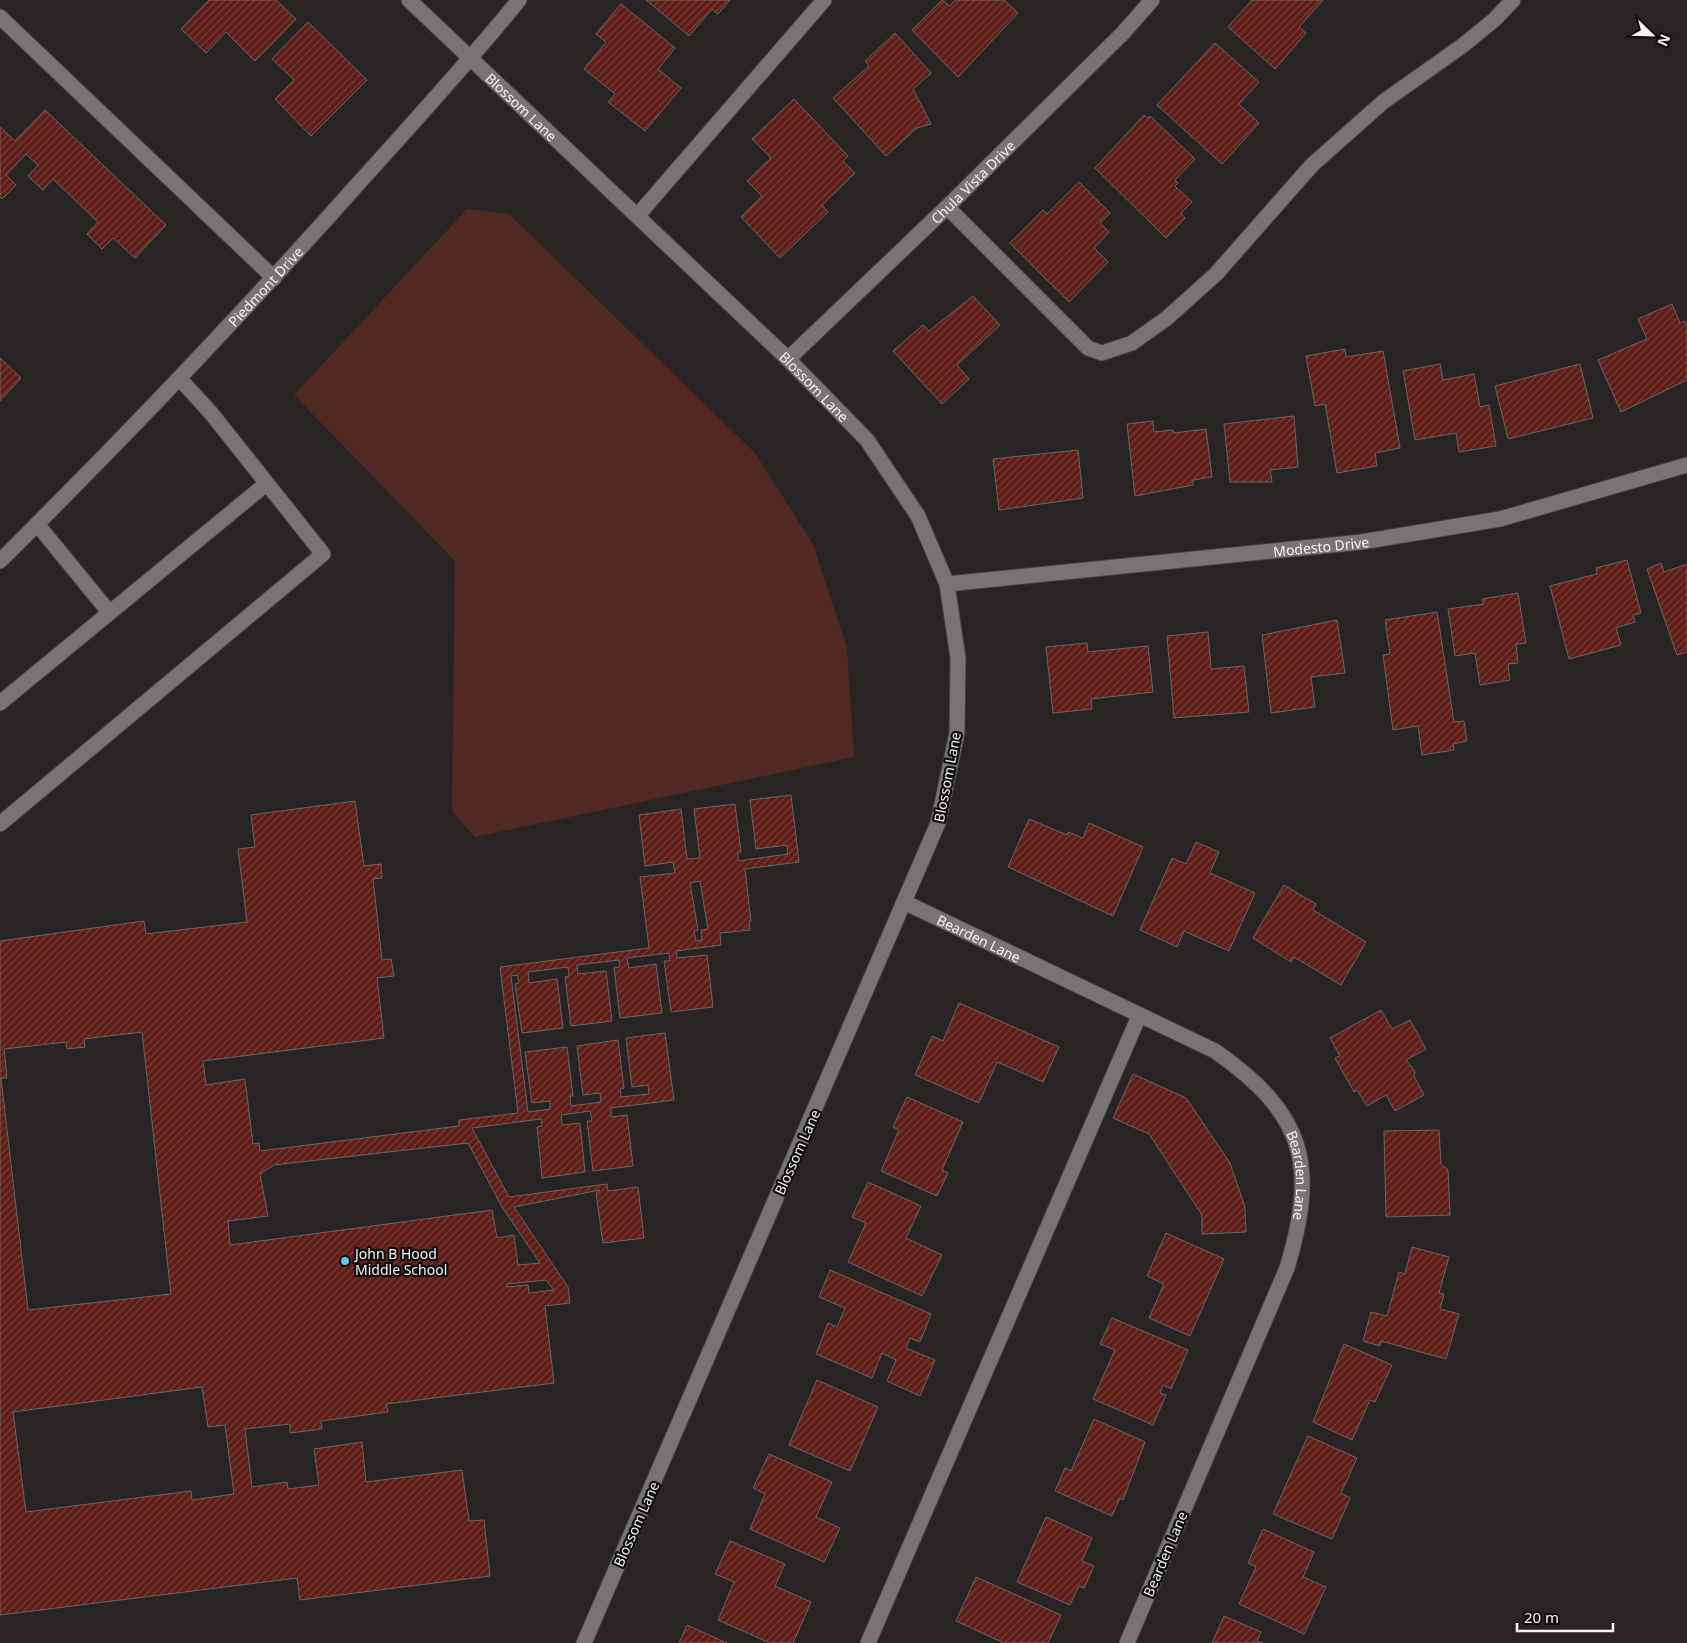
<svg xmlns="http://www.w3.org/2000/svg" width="1687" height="1643" font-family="'Noto Sans',sans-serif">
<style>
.green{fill:#522823}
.building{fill:url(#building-hatch);stroke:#6a6666;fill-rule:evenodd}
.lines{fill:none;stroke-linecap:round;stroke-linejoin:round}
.service-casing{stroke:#42403f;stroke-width:17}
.minor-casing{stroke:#42403f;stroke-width:17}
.tertiary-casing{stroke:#42403f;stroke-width:17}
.service{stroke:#777473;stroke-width:15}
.minor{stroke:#777473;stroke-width:15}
.tertiary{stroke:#777473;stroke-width:15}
.poi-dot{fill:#5cc7e8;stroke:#0f0d0d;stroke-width:2}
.labels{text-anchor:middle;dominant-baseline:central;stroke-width:4.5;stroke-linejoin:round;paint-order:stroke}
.street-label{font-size:14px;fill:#f5f3f2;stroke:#0f0d0d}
.poi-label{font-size:14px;fill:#f5f3f2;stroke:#0f0d0d;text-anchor:start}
</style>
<defs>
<pattern id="building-hatch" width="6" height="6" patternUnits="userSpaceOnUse" patternTransform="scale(1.25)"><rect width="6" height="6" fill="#5e1d17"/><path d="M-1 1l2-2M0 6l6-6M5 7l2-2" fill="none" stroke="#763e39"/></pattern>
</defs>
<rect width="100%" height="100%" fill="#272423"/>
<path class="green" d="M467,209L509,214L755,453L813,544L847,648L854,757L475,837L452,811L455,561L294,395Z"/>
<path class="building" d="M209,0H276L296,19L255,61L226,32L206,53L181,29Z
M646,0H730L718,14L712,9L689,36Z
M942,0L950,6L955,0H1004L1018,13L958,77L912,30Z
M1252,0H1323L1299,27L1306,33L1275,69L1228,27Z
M621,4L675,48L658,69L681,88L645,131L608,102L615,94L584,69L606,42L596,34Z
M308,22L367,80L311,136L275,99L294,80L272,59Z
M895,33L931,73L913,89L931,124L917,128L886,156L833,98L869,66L865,61Z
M1215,43L1259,82L1239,104L1259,123L1222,164L1157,105Z
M794,99L848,156L843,161L855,173L822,205L828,212L780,258L741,217L762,196L747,181L771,158L752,139Z
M45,110L166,225L135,258L113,238L102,249L87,234L98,222L53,179L43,190L28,176L38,165L26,154L6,175L16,185L2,199L0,197V127L15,141Z
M1144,115L1148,118L1150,116L1195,159L1175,180L1178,183L1175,186L1192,202L1181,213L1185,218L1166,238L1095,168Z
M1079,182L1110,213L1100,223L1109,232L1094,248L1108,262L1069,302L1010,243L1043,210L1047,214Z
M973,296L1000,325L957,365L969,379L942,404L893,351L923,325L929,331Z
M1672,304L1680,323L1685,321L1687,325V380L1621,412L1598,360L1647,339L1638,319Z
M1345,349L1346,357L1383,351L1400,448L1375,453L1377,466L1337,473L1325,404L1315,406L1306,356Z
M0,358L21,378L0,401Z
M1440,364L1443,380L1474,374L1480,407L1489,405L1496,446L1459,452L1456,433L1415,440L1403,371Z
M1580,364L1593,418L1508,439L1495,386Z
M1294,416L1298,467L1270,470L1272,482H1230L1224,424Z
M1153,421L1154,432L1173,430L1174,433L1206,429L1212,477L1193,480V485L1135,496L1127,424Z
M1078,450L1083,498L999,510L993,459Z
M1627,560L1641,613L1633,615L1635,622L1616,628L1621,645L1569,659L1550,586L1597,574L1596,568Z
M1661,563L1664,572L1687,564V652L1677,655L1647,569Z
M1518,593L1526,643L1516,644L1518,663L1508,664L1510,680L1480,685L1475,653L1455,656L1448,609L1484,604L1482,599Z
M1437,612L1454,722L1464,721L1467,741L1453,744L1454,750L1422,755L1418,726L1393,730L1383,655L1390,654L1385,620Z
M1337,620L1345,673L1311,677L1315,707L1271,713L1262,635Z
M1208,632L1211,669L1244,666L1249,712L1174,718L1167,636Z
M1087,643L1088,652L1148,646L1153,692L1091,699L1092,709L1053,713L1046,647Z
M791,795L799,862L745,869L751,921H749L750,930L720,933L721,945L676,951L677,958L707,955L713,1007L671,1012L664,961H670L669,953L627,958L629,968L656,964L662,1013L620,1018L614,968L620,967L619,960L577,965L578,974L606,971L612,1021L571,1026L565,977L569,976L568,967L528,972L529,983L557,979L563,1028L522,1033L515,984L519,983L517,975L511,976L528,1112L550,1109V1101L532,1103L525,1052L567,1047L573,1096H570L571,1106L601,1102L600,1093L583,1095L577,1046L618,1040L624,1088L620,1089L621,1097L649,1094L648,1085L632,1087L626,1038L665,1033L674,1100L611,1108V1117L627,1115L633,1166L593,1171L587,1121H592L590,1111L561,1115L562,1125L580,1123L585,1172L542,1178L537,1127L542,1126L541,1119L472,1128L509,1197L607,1184L608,1191L638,1187L644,1238L603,1243L596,1193L600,1190L514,1207L568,1287L570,1303L545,1306L554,1383L386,1404L388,1412L321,1421L322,1429L290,1433V1424L245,1429L252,1487L287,1482L288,1489L319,1485L314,1449L362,1442L366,1482L462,1470L469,1521L484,1520L490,1576L300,1600L297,1578L0,1615V941L144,921L146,934L247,922L238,849L255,847L251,815L355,801L364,866L381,864L382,878L373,879L382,960L391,959L394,976L377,978L384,1038L203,1061L206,1085L245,1079L253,1144L259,1143L260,1151L459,1126V1120L518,1113L500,967L649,948L640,877L675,873L673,862L645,866L639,815L681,809L687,859L700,858L694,809L735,804L741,852L738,853V861L788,854L787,845L756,849L750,800ZM700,881L708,929L701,930L702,940L696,941L694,931L698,930L690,883ZM142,1032L171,1294L28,1310L1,1078H7L4,1049L66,1042L67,1049L85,1047L84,1039ZM468,1143L502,1207L540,1263L518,1265L514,1235L497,1238L492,1210L230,1245L228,1221L268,1216L260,1174L274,1165ZM546,1280L554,1290L529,1293L528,1285L507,1287V1284ZM202,1387L208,1427L225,1425L234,1494L192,1500L191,1491L26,1512L13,1412Z
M1029,819L1067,835L1068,832L1083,838L1089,823L1143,847L1113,916L1008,867Z
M1196,842L1219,852L1210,873L1255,893L1229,951L1184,931L1177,947L1140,930L1172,858L1186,864Z
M1284,885L1316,904L1313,910L1366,942L1341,985L1294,957L1291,962L1253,938Z
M959,1003L1059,1047L1043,1082L997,1062L979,1103L915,1075L932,1036L943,1041Z
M1381,1010L1392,1029L1410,1020L1426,1049L1406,1060L1415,1071L1414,1076L1424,1095L1395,1111L1386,1095L1367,1106L1357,1090L1354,1092L1335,1058L1340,1056L1330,1038Z
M1133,1074L1186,1098L1230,1163L1245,1207L1246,1232L1202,1234V1215L1149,1134L1113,1118Z
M907,1097L963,1122L942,1170L948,1173L937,1196L881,1171L899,1130L893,1127Z
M1439,1130L1441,1164L1448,1170L1450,1215L1386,1217L1384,1131Z
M868,1182L921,1206L906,1238L942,1255L922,1296L848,1262L866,1223L852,1217Z
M1166,1233L1224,1259L1190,1336L1149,1318L1164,1284L1147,1276Z
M1412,1247L1449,1257L1439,1293L1444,1294L1440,1309L1459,1314L1446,1359L1381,1341L1380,1346L1363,1341L1371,1312L1387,1316L1399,1272L1405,1274Z
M830,1270L931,1314L920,1342L910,1338L906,1348L935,1360L920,1396L887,1381L896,1360L882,1353L872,1378L816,1354L828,1323L837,1327L845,1308L819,1297Z
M1112,1318L1188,1350L1171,1389L1163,1385L1160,1393L1166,1395L1153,1425L1093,1399L1115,1350L1100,1344Z
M1344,1344L1392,1365L1375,1402L1370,1400L1352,1440L1313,1422Z
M817,1380L878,1407L850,1471L789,1445Z
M1094,1419L1145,1442L1123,1500L1120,1498L1112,1516L1055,1491L1065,1468L1071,1471Z
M1308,1436L1357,1458L1341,1493L1350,1498L1332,1539L1273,1514Z
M769,1454L832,1482L816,1517L840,1528L824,1562L750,1529L765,1494L753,1488Z
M1046,1517L1092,1538L1082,1561L1094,1566L1084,1588L1079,1586L1070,1605L1017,1582Z
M1263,1529L1314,1552L1303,1577L1326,1587L1304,1634L1239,1604L1256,1567L1248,1563Z
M730,1541L785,1564L775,1586L811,1602L793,1643H770L718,1620L734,1582L715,1574Z
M976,1577L1061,1615L1048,1643H1004L956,1621Z
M1224,1616L1261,1632L1257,1641L1263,1643H1212Z
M687,1625L727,1643H679Z"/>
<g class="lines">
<g class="service-casing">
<path id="service" d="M0,17L274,278
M947,207L1088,348L1102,353L1132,343L1167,318L1216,274L1312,165L1383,102L1462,46L1494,20L1513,0
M638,215L824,0
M37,524L109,612
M0,703L266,484
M0,824L323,554L211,413L180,379
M868,1643L1139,1016"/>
</g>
<g class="minor-casing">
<g id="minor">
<path id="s1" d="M409,0L788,359L867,440L918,516L947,584L958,658L957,733L938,823L584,1643"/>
<path id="s2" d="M788,359L947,207L1123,33L1152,0"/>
<path id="s3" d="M947,584L1361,542L1500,519L1687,465"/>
<path id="s4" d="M906,903L1215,1051C1305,1114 1318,1164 1287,1268L1127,1643"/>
</g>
</g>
<g class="tertiary-casing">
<g id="tertiary">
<path id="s5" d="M0,561C123,439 242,314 357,185C412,124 467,64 519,0"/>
</g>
</g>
<use href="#service" class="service"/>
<use href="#minor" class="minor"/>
<use href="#tertiary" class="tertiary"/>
</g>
<circle class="poi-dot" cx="345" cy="1261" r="5"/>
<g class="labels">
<g class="street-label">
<text stroke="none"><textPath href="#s1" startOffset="155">Blossom Lane</textPath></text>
<text stroke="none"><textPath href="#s2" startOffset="256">Chula Vista Drive</textPath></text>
<text stroke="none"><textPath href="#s5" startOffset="382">Piedmont Drive</textPath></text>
<text stroke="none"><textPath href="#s1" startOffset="560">Blossom Lane</textPath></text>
<text stroke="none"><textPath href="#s3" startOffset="376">Modesto Drive</textPath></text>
<text transform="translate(947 777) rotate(-79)">Blossom Lane</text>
<text stroke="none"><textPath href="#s4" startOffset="81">Bearden Lane</textPath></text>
<text transform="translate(797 1152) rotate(-66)">Blossom Lane</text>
<text stroke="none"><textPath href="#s4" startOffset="500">Bearden Lane</textPath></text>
<text transform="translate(636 1524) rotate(-66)">Blossom Lane</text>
<text transform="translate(1165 1554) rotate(-67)">Bearden Lane</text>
</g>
<g class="poi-label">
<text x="355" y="1253">John B Hood<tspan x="355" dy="16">Middle School</tspan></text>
</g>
</g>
<g transform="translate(1652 35) rotate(113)" stroke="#0f0d0d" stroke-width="4" paint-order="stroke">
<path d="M0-4L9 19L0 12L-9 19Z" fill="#f5f3f2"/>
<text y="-8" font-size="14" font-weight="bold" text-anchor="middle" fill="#f5f3f2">N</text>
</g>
<path d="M1517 1623v8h96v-8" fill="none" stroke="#f5f3f2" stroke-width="2.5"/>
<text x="1524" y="1623" font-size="15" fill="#f5f3f2" stroke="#0f0d0d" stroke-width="4" paint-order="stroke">20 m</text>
</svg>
